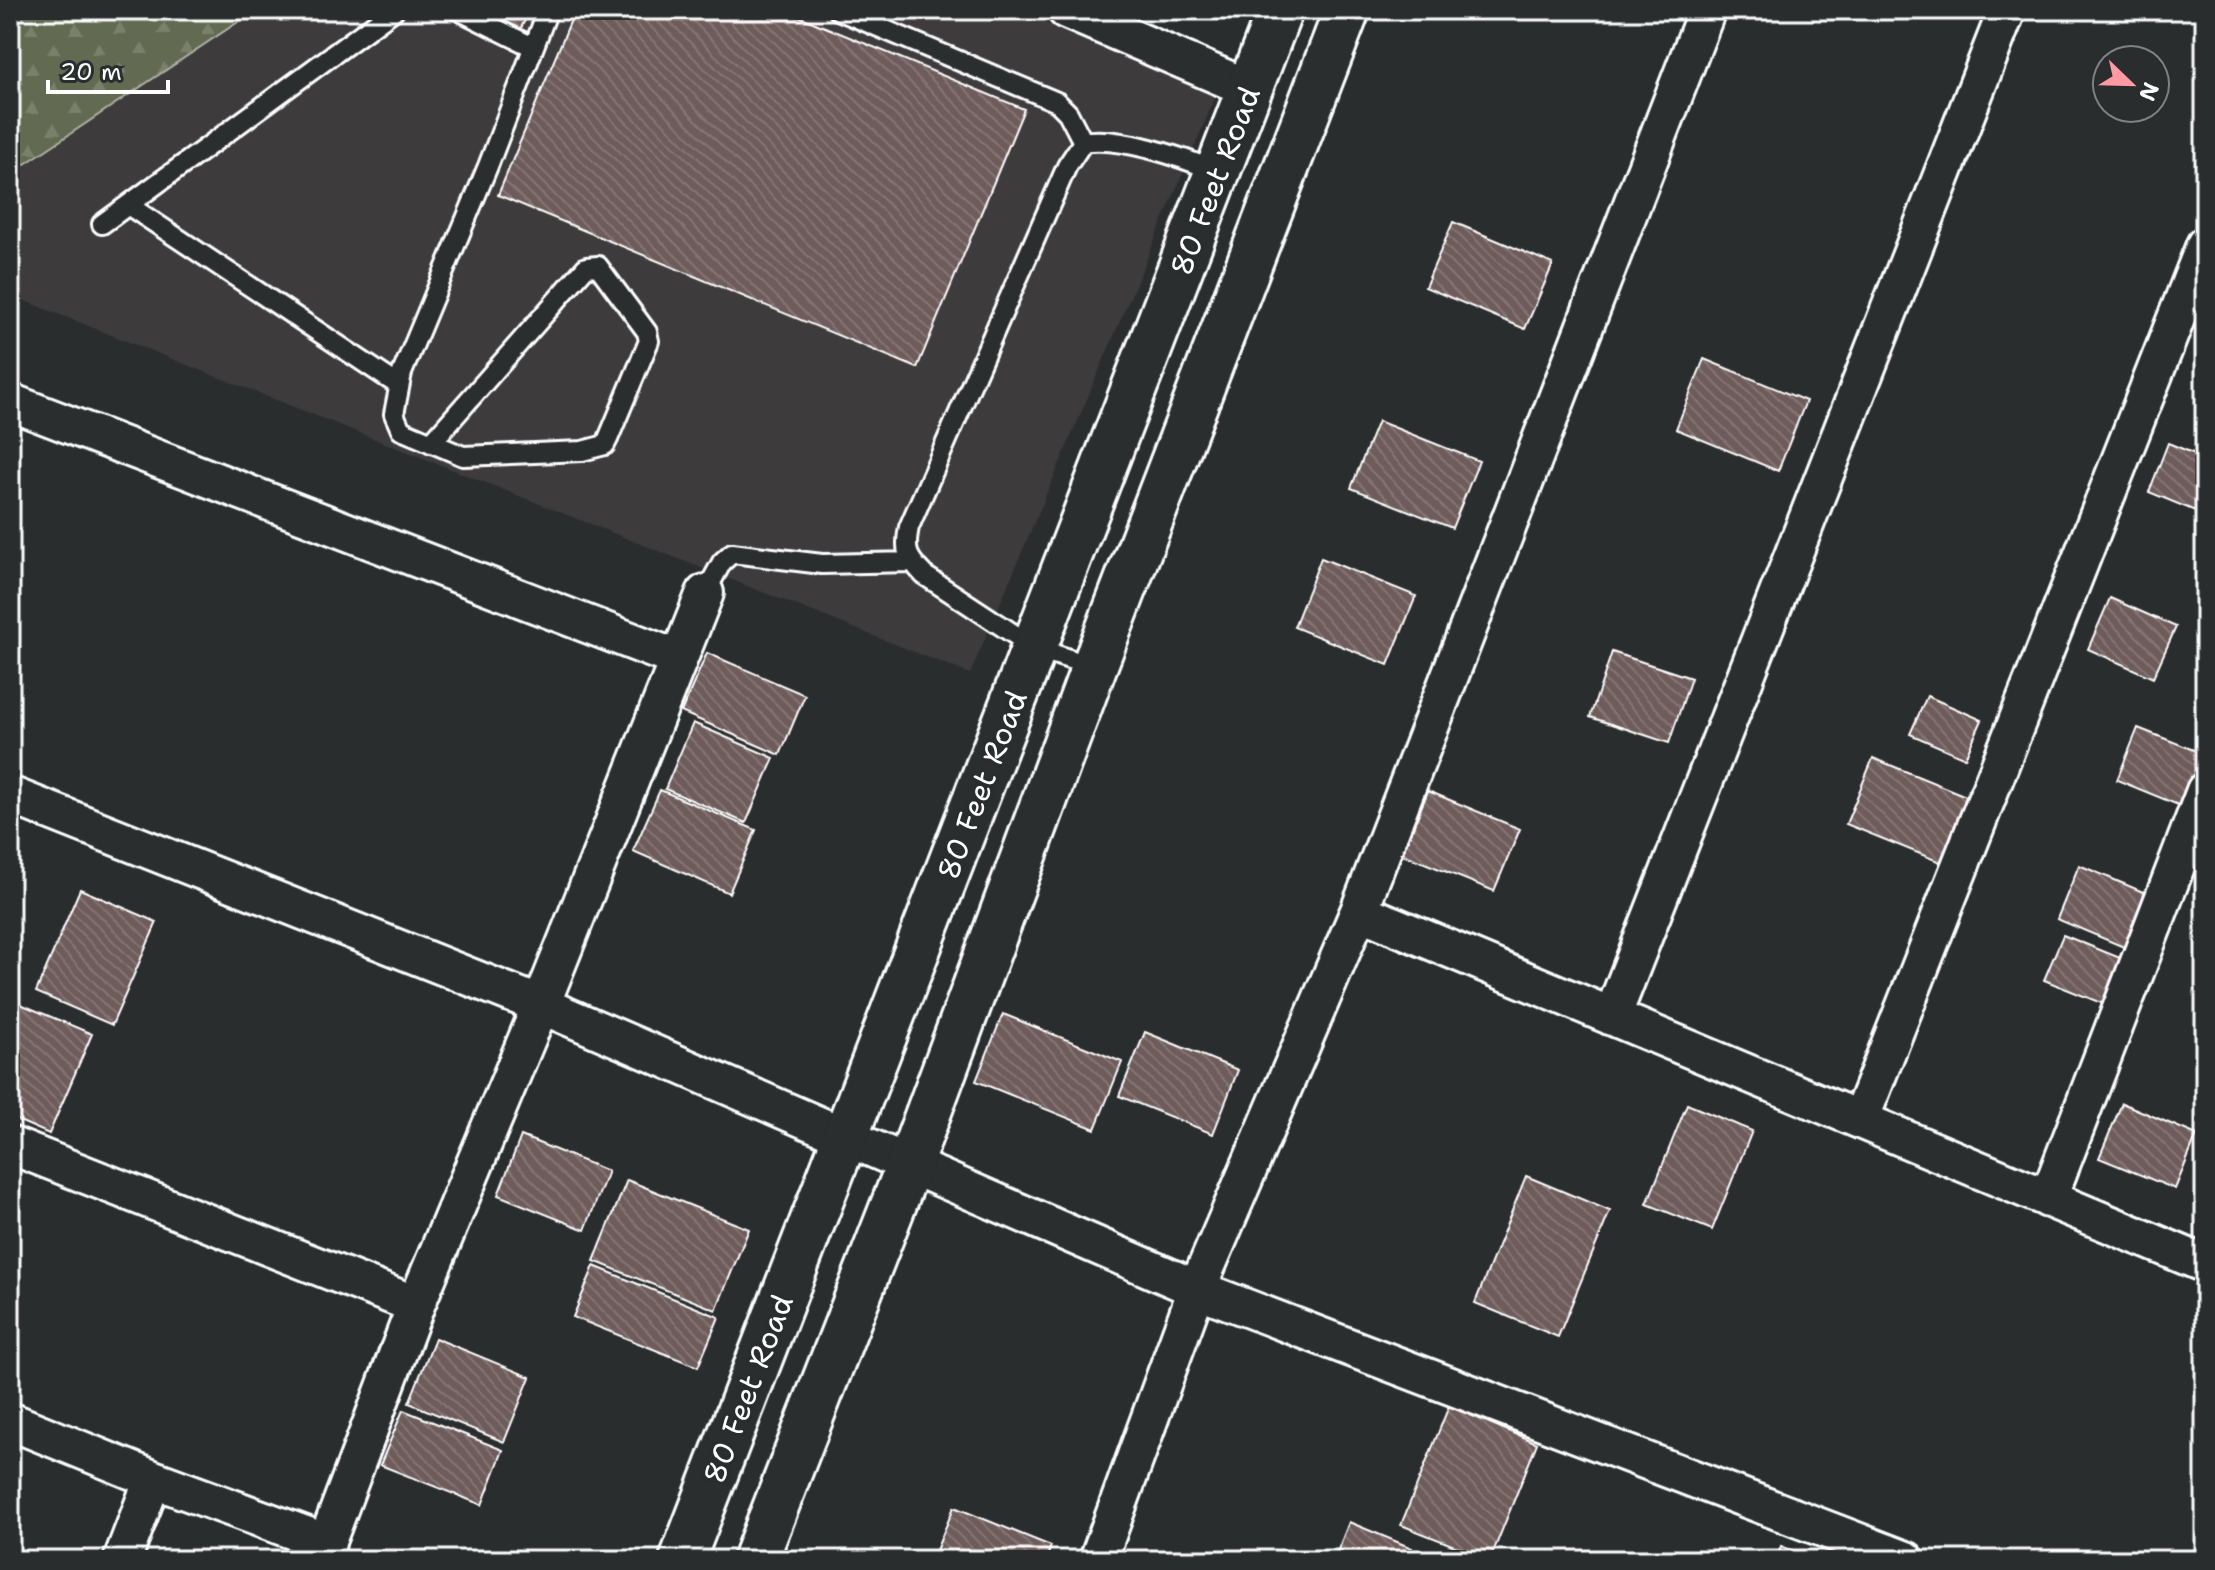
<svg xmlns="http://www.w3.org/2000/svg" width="2215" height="1570" font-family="'Shantell Sans',sans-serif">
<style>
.built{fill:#3e3b3b}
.forest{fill:url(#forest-firs);stroke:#b0b5a8;stroke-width:2}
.building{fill:url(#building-back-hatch);stroke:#fff;stroke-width:2}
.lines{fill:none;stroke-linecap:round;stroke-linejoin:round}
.service-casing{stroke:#fff;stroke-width:24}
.minor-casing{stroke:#fff;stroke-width:42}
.secondary-casing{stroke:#fff;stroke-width:50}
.service{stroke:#2a2d2e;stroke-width:18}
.minor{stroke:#2a2d2e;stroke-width:36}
.secondary{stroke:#2a2d2e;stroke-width:44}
.labels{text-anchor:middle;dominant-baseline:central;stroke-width:7;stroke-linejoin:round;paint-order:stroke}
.street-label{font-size:30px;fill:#fff;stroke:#2a2d2e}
</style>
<defs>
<pattern id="forest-firs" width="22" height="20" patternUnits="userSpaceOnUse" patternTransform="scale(2)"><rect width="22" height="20" fill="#626b51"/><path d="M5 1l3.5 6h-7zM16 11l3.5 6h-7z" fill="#7a816b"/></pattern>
<pattern id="building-back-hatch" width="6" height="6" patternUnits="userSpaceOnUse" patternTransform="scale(2)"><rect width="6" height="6" fill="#6e5b5a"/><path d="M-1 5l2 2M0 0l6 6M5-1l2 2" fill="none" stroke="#847473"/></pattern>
</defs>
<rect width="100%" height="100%" fill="#2a2d2e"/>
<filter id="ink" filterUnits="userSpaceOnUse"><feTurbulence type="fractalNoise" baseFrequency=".0125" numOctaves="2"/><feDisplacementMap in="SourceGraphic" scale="16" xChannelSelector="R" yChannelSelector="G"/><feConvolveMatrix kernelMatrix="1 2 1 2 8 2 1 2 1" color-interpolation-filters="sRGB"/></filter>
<g filter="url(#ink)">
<path class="built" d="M256,10H1014L1218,91L970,674L10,295V174Z"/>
<path class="forest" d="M10,10H256L10,174Z"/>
<path class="building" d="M477,10H530L520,30Z
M575,10H784L1024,109L917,368L498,195Z
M1453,222L1553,264L1525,329L1425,287Z
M1704,359L1806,401L1778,471L1676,429Z
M1378,421L1479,461L1452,528L1351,488Z
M2168,443L2205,458V515L2149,492Z
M1321,558L1416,596L1388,665L1294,627Z
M2110,598L2176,627L2153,678L2088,649Z
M1612,652L1691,678L1669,743L1590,717Z
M707,653L805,695L780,755L681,712Z
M1927,696L1982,720L1965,758L1910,734Z
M693,723L774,758L746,823L665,789Z
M2138,728L2204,754L2183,807L2117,780Z
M1873,758L1971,798L1945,864L1846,824Z
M660,790L756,830L729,893L633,851Z
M1428,791L1520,829L1494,891L1402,854Z
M2079,865L2148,894L2126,948L2057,919Z
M80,889L157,922L112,1025L36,992Z
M2063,935L2125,960L2106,1005L2044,980Z
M18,1003L92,1034L49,1134L10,1117V1022Z
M1003,1014L1122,1062L1095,1129L976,1081Z
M1145,1032L1238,1070L1213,1134L1119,1096Z
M2122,1103L2197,1135L2175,1189L2099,1158Z
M1687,1104L1752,1131L1712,1230L1647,1204Z
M521,1136L608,1171L585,1230L498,1195Z
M1526,1176L1610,1211L1558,1337L1475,1303Z
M627,1180L749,1229L716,1310L594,1261Z
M594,1266L719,1317L698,1367L573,1317Z
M435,1338L530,1377L504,1442L409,1403Z
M1449,1406L1537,1443L1490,1560L1401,1525Z
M403,1410L503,1450L482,1505L380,1465Z
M954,1507L1051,1546L1046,1560H932Z
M1349,1522L1412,1548L1408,1560H1334Z
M1781,1546L1816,1560H1775Z"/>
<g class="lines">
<g class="service-casing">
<path id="service" d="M458,10L533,47
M838,10L1057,102L1068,113L1083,142
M128,205L398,385
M102,224L394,10
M431,443L586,267L598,266L647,332L649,341L608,439L605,445L582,451L463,456L401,430L394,414L402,373L488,166L548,10
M705,593L722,562L732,553L822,564L912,562
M1094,667L1035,648L924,575C907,557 904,552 909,527L1067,166L1083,142C1119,135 1184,158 1218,172"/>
</g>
<g class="minor-casing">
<path id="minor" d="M1066,10L1250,89
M10,402L678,659
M10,795L541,1005L1197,1289L1906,1560
M1359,911L2205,1264
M1612,1017L2007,10
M1860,1120L2205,245
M10,1145L416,1305
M2048,1199L2205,791
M10,1421L153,1479L327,1543
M122,1560L153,1479
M320,1560L416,1305L541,1005L705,593
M1098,1560L1197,1289L1359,911L1707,10"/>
</g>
<g class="secondary-casing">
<path id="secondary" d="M682,1560L1280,10
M755,1560L909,1165L1094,667L1347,10"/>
</g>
<use href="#service" class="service"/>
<use href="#minor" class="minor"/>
<use href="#secondary" class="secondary"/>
</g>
</g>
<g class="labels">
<g class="street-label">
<text transform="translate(1215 181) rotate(-69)">80 Feet Road</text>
<text transform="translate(982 785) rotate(-69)">80 Feet Road</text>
<text transform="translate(748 1389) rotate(-69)">80 Feet Road</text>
</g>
</g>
<rect width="2215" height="1570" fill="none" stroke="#2a2d2e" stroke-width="40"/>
<rect x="20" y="20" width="2175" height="1530" fill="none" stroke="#fff" stroke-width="3" filter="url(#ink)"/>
<g transform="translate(2131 84) rotate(113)"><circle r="38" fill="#2a2d2e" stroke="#7f8182" stroke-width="2"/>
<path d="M0-6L14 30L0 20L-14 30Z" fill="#ff9aa2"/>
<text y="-12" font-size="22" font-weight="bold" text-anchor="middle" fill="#ffffff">N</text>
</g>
<path d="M48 80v12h120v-12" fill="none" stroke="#ffffff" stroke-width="4"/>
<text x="60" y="80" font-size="24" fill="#ffffff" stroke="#2a2d2e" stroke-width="6" paint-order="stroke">20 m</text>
</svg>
